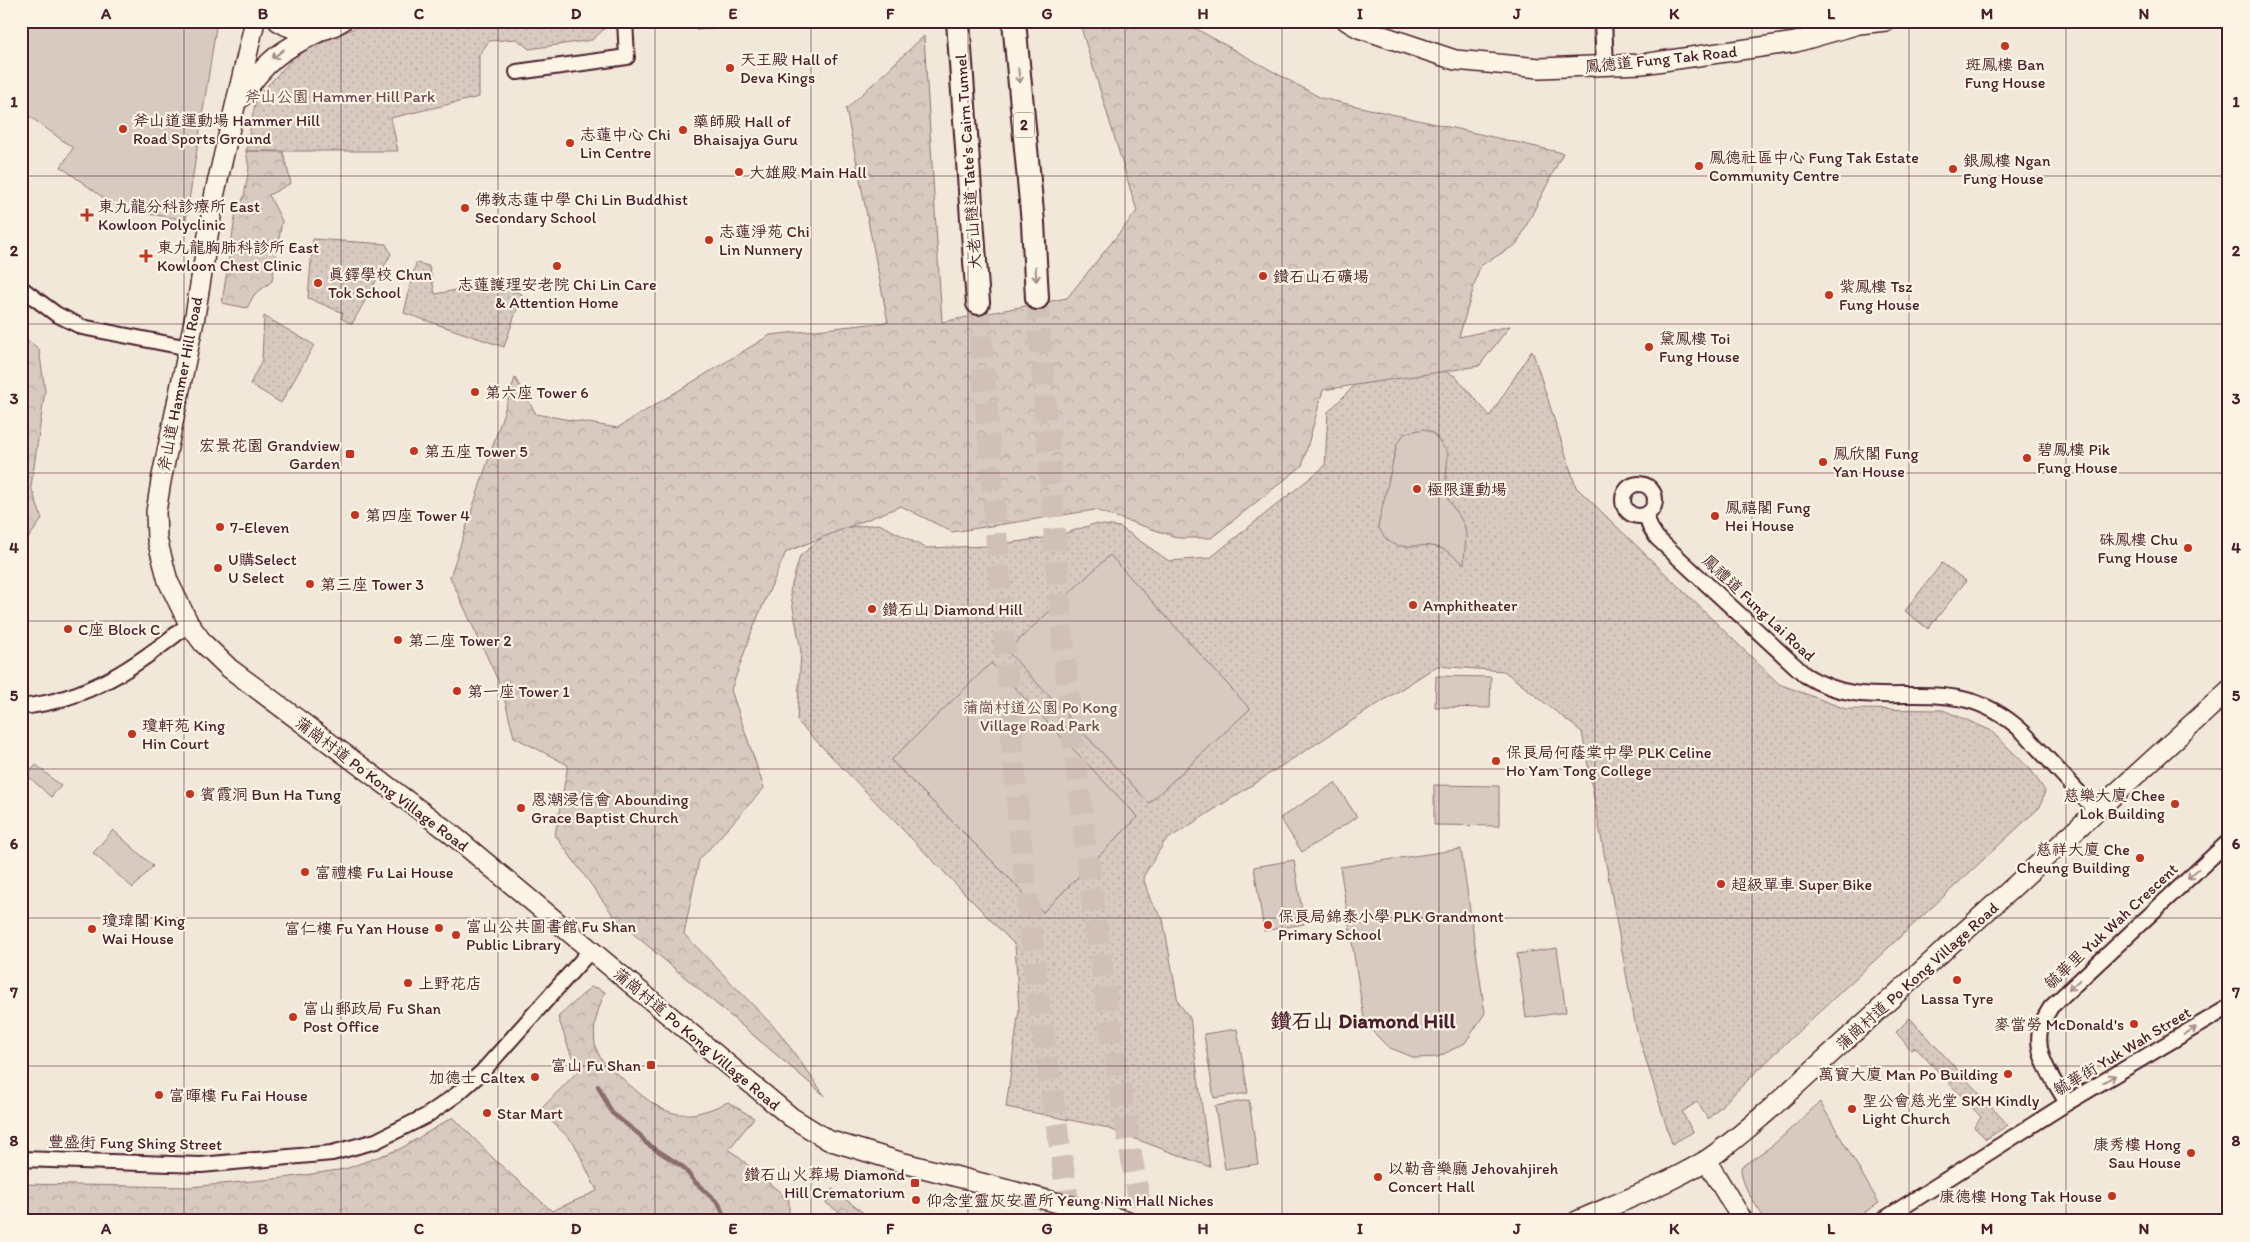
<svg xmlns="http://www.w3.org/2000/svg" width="2250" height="1242" font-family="Itim,'LXGW WenKai TC',sans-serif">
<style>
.grass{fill:url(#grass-dots);stroke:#917476}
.forest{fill:url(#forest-crowns);stroke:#917476}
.garden{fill:#d8cac0;stroke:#917476}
.water{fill:url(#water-waves);stroke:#8b6d6f}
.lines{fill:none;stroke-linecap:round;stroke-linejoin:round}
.stream{stroke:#8b6d6f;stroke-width:4.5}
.trunk-tunnel{stroke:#d0c0b7;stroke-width:22;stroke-dasharray:22 11;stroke-linecap:butt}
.minor-casing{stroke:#4a1f2b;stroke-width:18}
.tertiary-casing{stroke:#4a1f2b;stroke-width:20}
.secondary-casing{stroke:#4a1f2b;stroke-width:22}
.trunk-casing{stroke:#4a1f2b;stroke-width:26}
.minor{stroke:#fcf5e5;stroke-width:14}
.tertiary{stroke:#fcf5e5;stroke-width:16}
.secondary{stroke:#fcf5e5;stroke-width:19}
.trunk{stroke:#fcf5e5;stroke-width:22}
.oneway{stroke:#a38a88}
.grid{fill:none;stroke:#4a1f2b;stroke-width:1;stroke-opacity:0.55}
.poi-dot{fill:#c8321e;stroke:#fcf5e5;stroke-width:2}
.labels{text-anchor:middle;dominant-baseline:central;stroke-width:4.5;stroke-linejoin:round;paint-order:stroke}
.shield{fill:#fcf5e5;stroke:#7f5f63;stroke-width:1}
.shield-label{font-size:15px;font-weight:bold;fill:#4a1f2b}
.poi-label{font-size:16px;fill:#4a1f2b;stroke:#fcf5e5;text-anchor:start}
.street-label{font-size:16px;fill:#4a1f2b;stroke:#fcf5e5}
.park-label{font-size:16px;fill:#6e4a50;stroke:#fcf5e5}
.district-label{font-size:21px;font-weight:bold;fill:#4a1f2b;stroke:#fcf5e5}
.neatline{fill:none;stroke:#4a1f2b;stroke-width:2}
.grid-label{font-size:16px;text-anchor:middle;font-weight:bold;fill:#4a1f2b}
</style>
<defs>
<pattern id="grass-dots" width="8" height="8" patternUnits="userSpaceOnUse" patternTransform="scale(1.25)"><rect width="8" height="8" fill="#d8cac0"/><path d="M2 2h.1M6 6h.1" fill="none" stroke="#bbada5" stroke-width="1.8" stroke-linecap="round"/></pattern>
<pattern id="forest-crowns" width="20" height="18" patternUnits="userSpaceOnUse" patternTransform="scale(1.25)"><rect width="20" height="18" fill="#d8cac0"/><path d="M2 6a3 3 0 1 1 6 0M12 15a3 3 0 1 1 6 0" fill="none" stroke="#bbada5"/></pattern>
<pattern id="water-waves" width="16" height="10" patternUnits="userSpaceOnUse" patternTransform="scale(1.25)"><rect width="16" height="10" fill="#b6a19c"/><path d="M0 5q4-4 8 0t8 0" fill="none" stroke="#96837f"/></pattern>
</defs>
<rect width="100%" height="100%" fill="#f1e8da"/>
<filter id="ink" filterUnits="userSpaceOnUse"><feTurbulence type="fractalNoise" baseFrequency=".02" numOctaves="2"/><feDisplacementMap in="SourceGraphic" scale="10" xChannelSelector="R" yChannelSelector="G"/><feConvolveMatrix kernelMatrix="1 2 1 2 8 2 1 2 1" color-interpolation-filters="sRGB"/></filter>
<g filter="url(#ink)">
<path class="grass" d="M370,21H602L604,29L592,40L529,49L517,39L489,41L479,55V97L391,118L398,151H246L256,98L297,54Z
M313,239L386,244L391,254L352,324L341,318L343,313L308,298Z
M416,263L429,266L435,294L467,288L468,291L515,282L513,291L522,294L504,347L404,313Z
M264,316L314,345L281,403L250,384L262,360Z
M1532,350L1576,487L1779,684L1846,709L1943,710L1990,730L2031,770L2045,791L2040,807L1790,1039L1708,1119L1697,1102L1682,1112L1693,1132L1672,1144L1636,1028L1582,732L1504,671L1437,666L1165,841L1143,877L1151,902L1163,919L1178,1002L1190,1018L1210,1167L1104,1127L1006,1107L1019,1010L1015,945L797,721L801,651L790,591L800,556L832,529L879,524L926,548L988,546L1057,536L1094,524L1120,527L1169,561L1210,558L1325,466L1328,412L1364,376L1410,355L1455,376L1490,416Z
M1942,563L1966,581L1928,629L1905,611Z
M1910,1018L2008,1125L1986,1139L1974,1127L1981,1117L1915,1047L1911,1050L1896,1032Z"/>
<path class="forest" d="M1079,21H1182L1321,98L1563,153L1517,244L1480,266L1459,337L1510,326L1479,366L1323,390L1302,466L1211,538H1179L1095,510L952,532L901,506L786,552L753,628L731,690L764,788L699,860L684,934L779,1032L825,1096L616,919L555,835L568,765L514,737L502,689L450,577L515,378L536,414L617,428L770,335L888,322L846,109L924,36L942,322L1067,298L1137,211Z
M246,151L283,152L291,183L269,195L282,221L272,281L254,295L247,308L222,303L236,211L244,197L249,168Z
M21,335L39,349L45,391L31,487L42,519L27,540H21Z
M591,987L597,988L605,992C598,1009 591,1029 596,1048C600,1062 613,1070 623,1079C661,1113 678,1126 728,1102L754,1118L729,1149L789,1200V1221H21V1184L190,1187L284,1178L345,1169L400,1149L453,1117L496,1161L552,1211L597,1191L574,1143L540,1110L583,1066L571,1055L558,1017Z
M832,1189L874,1221H852L826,1203Z"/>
<path class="garden" d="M21,21H217L186,220L119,209L61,167L73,148L21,110Z
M1424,429L1433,433L1448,453L1446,480L1448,499L1464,524L1466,534L1464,564C1457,559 1449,551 1440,548C1413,539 1394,560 1378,526L1397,444L1405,433Z
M1110,555L1250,709L1149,803L1007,651Z
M991,663L1138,817L1043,912L891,760Z
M1436,676L1491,677L1490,708L1435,707Z
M36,765L61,786L51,797L27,775Z
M1335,783L1357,817L1302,852L1280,818Z
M1434,785L1499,786V826L1434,825Z
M113,830L153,866L133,888L93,853Z
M1461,849L1485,1013L1465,1043L1438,1057L1415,1058L1388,1047L1365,1024L1340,867Z
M1294,860L1304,924L1264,931L1254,867Z
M1557,948L1566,1012L1526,1018L1517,954Z
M1237,1029L1248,1093L1214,1098L1204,1034Z
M1249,1100L1258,1164L1225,1169L1215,1106Z
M1820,1102L1879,1203L1851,1221H1766C1756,1204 1741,1187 1741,1167L1773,1145Z"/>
<path class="water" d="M688,21H718L719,28L697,30L696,25H688Z"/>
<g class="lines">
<path class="stream" d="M598,1086L612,1113L640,1135L646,1143L683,1167L694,1181L719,1204L726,1221"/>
<path class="trunk-tunnel" d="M1037,298C1047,422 1054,547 1066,671C1085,854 1109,1039 1143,1221
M978,303L1019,824L1039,1007L1071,1221"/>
<g class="minor-casing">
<path id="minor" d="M517,72L627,57L625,21
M21,288L56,314L82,327L189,348
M1623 500a16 16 0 1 1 32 0a16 16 0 1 1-32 0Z
M1646,515L1650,527L1657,538L1805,675C1860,709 1906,687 1963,699C1985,704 2006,716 2023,732L2096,811
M21,707C89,700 138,665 189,624
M2067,1103C2054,1080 2031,1052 2042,1024C2044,1018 2048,1012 2051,1007L2229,841
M21,1159L201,1165L332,1153L376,1141L426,1116L456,1095L482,1072L591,950
M1881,1221L2067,1103L2229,1007"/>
</g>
<g class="tertiary-casing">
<path id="tertiary" d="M1603,21L1605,66"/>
</g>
<g class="secondary-casing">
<path id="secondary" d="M255,21L215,192L195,316L161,481L156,512L157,539L168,581L189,624L203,643L229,668L449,832L791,1117L828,1140L904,1163L1128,1221
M278,21C298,34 322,35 342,21
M1347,21L1359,28L1455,60L1540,68L1642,64L1796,42L1859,24L1886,21
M241,98C266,60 281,50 321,31
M1706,1160L1743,1221
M1577,1221C1620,1202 1665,1185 1705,1161C1727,1147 1748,1128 1768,1111L2229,690"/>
</g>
<g class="trunk-casing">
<path id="trunk" d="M958,21L978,303
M1014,21L1033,223L1037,298"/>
</g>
<use href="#minor" class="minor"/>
<use href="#tertiary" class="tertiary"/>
<use href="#secondary" class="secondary"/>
<use href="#trunk" class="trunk"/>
</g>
<defs><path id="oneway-shaft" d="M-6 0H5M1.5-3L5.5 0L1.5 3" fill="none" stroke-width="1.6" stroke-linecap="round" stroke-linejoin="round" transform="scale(1.25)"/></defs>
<g class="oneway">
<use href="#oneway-shaft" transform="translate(278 54) rotate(142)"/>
<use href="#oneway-shaft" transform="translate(1019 76) rotate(85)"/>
<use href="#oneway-shaft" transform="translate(1036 274) rotate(87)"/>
<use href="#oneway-shaft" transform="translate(2193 874) rotate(137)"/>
<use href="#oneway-shaft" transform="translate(2074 985) rotate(137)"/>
<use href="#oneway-shaft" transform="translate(2190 1031) rotate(-31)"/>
<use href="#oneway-shaft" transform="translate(2109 1079) rotate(-30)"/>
</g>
</g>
<path class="grid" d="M184,21V1221M341,21V1221M498,21V1221M655,21V1221M811,21V1221M968,21V1221M1125,21V1221M1282,21V1221M1439,21V1221M1595,21V1221M1752,21V1221M1909,21V1221M2066,21V1221M21,176H2229M21,324H2229M21,473H2229M21,621H2229M21,769H2229M21,918H2229M21,1066H2229"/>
<g class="poi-dot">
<circle cx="2005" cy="46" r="5"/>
<circle cx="730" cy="68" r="5"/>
<circle cx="123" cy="129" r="5"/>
<circle cx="683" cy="130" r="5"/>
<circle cx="570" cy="143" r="5"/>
<circle cx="1699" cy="166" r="5"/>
<circle cx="1953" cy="169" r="5"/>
<circle cx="739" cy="172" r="5"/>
<circle cx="465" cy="208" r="5"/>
<path d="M84.5 207.5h5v5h5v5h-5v5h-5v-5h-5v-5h5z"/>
<circle cx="709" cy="240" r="5"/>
<path d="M143.5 248.5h5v5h5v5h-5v5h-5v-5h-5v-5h5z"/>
<circle cx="557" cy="266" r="5"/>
<circle cx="1263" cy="276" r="5"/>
<circle cx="318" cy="283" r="5"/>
<circle cx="1829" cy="295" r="5"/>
<circle cx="1649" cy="347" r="5"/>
<circle cx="475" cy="392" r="5"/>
<circle cx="414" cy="451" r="5"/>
<rect x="345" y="449" width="10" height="10" rx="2.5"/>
<circle cx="2027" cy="458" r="5"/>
<circle cx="1823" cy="462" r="5"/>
<circle cx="1417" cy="489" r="5"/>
<circle cx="355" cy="515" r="5"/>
<circle cx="1715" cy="516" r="5"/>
<circle cx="220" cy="527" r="5"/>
<circle cx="2188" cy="548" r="5"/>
<circle cx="218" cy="568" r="5"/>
<circle cx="310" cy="584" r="5"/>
<circle cx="1413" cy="605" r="5"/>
<circle cx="872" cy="609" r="5"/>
<circle cx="68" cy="629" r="5"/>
<circle cx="398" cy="640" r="5"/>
<circle cx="457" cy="691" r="5"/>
<circle cx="132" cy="734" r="5"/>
<circle cx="1496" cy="761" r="5"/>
<circle cx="190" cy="794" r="5"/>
<circle cx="2175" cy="804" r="5"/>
<circle cx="521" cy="808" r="5"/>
<circle cx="2140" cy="858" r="5"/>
<circle cx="305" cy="872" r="5"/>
<circle cx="1721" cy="884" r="5"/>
<circle cx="1268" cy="925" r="5"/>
<circle cx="439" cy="928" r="5"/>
<circle cx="92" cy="929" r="5"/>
<circle cx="456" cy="935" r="5"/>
<circle cx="1957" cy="980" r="5"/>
<circle cx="408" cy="983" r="5"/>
<circle cx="293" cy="1017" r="5"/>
<circle cx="2134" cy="1024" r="5"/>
<rect x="646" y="1060" width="10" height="10" rx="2.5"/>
<circle cx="2008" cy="1074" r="5"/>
<circle cx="535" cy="1077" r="5"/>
<circle cx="159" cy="1095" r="5"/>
<circle cx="1852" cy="1109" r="5"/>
<circle cx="487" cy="1113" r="5"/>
<circle cx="2191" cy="1153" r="5"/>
<circle cx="1378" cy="1177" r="5"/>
<rect x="910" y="1178" width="10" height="10" rx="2.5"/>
<circle cx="2112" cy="1196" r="5"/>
<circle cx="916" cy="1200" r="5"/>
</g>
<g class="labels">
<rect class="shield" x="1014" y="112.5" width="20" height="25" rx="4"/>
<g class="shield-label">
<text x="1024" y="125">2</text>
</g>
<g class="poi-label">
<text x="740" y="59">天王殿 Hall of<tspan x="740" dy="18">Deva Kings</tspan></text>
<text x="2005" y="64" text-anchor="middle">斑鳳樓 Ban<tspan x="2005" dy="18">Fung House</tspan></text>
<text x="133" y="120">斧山道運動場 Hammer Hill<tspan x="133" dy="18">Road Sports Ground</tspan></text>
<text x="693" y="121">藥師殿 Hall of<tspan x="693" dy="18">Bhaisajya Guru</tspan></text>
<text x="580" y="134">志蓮中心 Chi<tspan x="580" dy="18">Lin Centre</tspan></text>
<text x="1709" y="157">鳳德社區中心 Fung Tak Estate<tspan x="1709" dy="18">Community Centre</tspan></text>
<text x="1963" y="160">銀鳳樓 Ngan<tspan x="1963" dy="18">Fung House</tspan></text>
<text x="749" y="172">大雄殿 Main Hall</text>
<text x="475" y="199">佛教志蓮中學 Chi Lin Buddhist<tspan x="475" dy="18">Secondary School</tspan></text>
<text x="98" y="206">東九龍分科診療所 East<tspan x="98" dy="18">Kowloon Polyclinic</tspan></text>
<text x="719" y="231">志蓮淨苑 Chi<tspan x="719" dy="18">Lin Nunnery</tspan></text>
<text x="157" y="247">東九龍胸肺科診所 East<tspan x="157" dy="18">Kowloon Chest Clinic</tspan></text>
<text x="328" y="274">真鐸學校 Chun<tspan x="328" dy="18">Tok School</tspan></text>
<text x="1273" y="276">鑽石山石礦場</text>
<text x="557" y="284" text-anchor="middle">志蓮護理安老院 Chi Lin Care<tspan x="557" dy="18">&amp; Attention Home</tspan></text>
<text x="1839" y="286">紫鳳樓 Tsz<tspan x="1839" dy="18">Fung House</tspan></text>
<text x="1659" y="338">黛鳳樓 Toi<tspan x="1659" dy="18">Fung House</tspan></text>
<text x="485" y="392">第六座 Tower 6</text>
<text x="340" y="445" text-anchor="end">宏景花園 Grandview<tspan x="340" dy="18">Garden</tspan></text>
<text x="2037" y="449">碧鳳樓 Pik<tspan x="2037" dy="18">Fung House</tspan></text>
<text x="424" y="451">第五座 Tower 5</text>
<text x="1833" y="453">鳳欣閣 Fung<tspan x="1833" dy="18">Yan House</tspan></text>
<text x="1427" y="489">極限運動場</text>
<text x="1725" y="507">鳳禧閣 Fung<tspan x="1725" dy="18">Hei House</tspan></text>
<text x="365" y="515">第四座 Tower 4</text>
<text x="230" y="527">7-Eleven</text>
<text x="2178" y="539" text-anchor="end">硃鳳樓 Chu<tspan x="2178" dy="18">Fung House</tspan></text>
<text x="228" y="559">U購Select<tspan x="228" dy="18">U Select</tspan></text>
<text x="320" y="584">第三座 Tower 3</text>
<text x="1423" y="605">Amphitheater</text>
<text x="882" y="609">鑽石山 Diamond Hill</text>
<text x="78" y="629">C座 Block C</text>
<text x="408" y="640">第二座 Tower 2</text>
<text x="467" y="691">第一座 Tower 1</text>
<text x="142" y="725">瓊軒苑 King<tspan x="142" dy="18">Hin Court</tspan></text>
<text x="1506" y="752">保良局何蔭棠中學 PLK Celine<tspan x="1506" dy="18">Ho Yam Tong College</tspan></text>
<text x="200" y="794">賓霞洞 Bun Ha Tung</text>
<text x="2165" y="795" text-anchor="end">慈樂大廈 Chee<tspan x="2165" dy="18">Lok Building</tspan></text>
<text x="531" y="799">恩潮浸信會 Abounding<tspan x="531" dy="18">Grace Baptist Church</tspan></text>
<text x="2130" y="849" text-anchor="end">慈祥大廈 Che<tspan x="2130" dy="18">Cheung Building</tspan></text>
<text x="315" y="872">富禮樓 Fu Lai House</text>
<text x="1731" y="884">超級單車 Super Bike</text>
<text x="1278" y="916">保良局錦泰小學 PLK Grandmont<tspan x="1278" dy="18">Primary School</tspan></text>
<text x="102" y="920">瓊瑋閣 King<tspan x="102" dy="18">Wai House</tspan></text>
<text x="466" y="926">富山公共圖書館 Fu Shan<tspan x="466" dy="18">Public Library</tspan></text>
<text x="429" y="928" text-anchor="end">富仁樓 Fu Yan House</text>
<text x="418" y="983">上野花店</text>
<text x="1957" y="998" text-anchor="middle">Lassa Tyre</text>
<text x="303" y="1008">富山郵政局 Fu Shan<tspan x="303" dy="18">Post Office</tspan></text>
<text x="2124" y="1024" text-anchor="end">麥當勞 McDonald's</text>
<text x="641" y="1065" text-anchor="end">富山 Fu Shan</text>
<text x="1998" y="1074" text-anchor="end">萬寶大廈 Man Po Building</text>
<text x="525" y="1077" text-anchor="end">加德士 Caltex</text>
<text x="169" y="1095">富暉樓 Fu Fai House</text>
<text x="1862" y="1100">聖公會慈光堂 SKH Kindly<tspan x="1862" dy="18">Light Church</tspan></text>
<text x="497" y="1113">Star Mart</text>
<text x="2181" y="1144" text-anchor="end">康秀樓 Hong<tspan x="2181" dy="18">Sau House</tspan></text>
<text x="1388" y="1168">以勒音樂廳 Jehovahjireh<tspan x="1388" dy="18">Concert Hall</tspan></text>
<text x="905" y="1174" text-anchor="end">鑽石山火葬場 Diamond<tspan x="905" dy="18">Hill Crematorium</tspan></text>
<text x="2102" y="1196" text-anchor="end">康德樓 Hong Tak House</text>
<text x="926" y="1200">仰念堂靈灰安置所 Yeung Nim Hall Niches</text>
</g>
<g class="street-label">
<text transform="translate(1661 59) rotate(-6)">鳳德道 Fung Tak Road</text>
<text transform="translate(968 162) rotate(-94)">大老山隧道 Tate's Cairn Tunnel</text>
<text transform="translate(180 384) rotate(-79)">斧山道 Hammer Hill Road</text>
<text transform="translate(1759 608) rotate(43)">鳳禮道 Fung Lai Road</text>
<text transform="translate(382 784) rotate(37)">蒲崗村道 Po Kong Village Road</text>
<text transform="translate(2111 926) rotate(-43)">毓華里 Yuk Wah Crescent</text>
<text transform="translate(1917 976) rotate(-42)">蒲崗村道 Po Kong Village Road</text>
<text transform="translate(697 1039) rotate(40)">蒲崗村道 Po Kong Village Road</text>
<text transform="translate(2122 1051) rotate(-31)">毓華街 Yuk Wah Street</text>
<text transform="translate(135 1143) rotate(1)">豐盛街 Fung Shing Street</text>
</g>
<g class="park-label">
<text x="340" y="96">斧山公園 Hammer Hill Park</text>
<text x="1040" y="707">蒲崗村道公園 Po Kong<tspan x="1040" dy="18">Village Road Park</tspan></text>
</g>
<g class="district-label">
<text x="1363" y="1020">鑽石山 Diamond Hill</text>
</g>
</g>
<rect width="2250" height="1242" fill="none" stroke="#fcf5e5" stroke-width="55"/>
<rect x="28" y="28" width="2194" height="1186" class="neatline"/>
<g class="grid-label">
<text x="106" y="19">A</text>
<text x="263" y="19">B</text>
<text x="419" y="19">C</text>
<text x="576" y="19">D</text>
<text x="733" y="19">E</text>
<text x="890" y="19">F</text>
<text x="1047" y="19">G</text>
<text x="1203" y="19">H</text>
<text x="1360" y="19">I</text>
<text x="1517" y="19">J</text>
<text x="1674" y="19">K</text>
<text x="1831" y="19">L</text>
<text x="1987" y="19">M</text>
<text x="2144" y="19">N</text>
<text x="14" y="107">1</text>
<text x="2236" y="107">1</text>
<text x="14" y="256">2</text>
<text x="2236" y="256">2</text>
<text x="14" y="404">3</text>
<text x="2236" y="404">3</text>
<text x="14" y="553">4</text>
<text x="2236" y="553">4</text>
<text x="14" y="701">5</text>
<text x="2236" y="701">5</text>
<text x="14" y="849">6</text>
<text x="2236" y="849">6</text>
<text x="14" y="998">7</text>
<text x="2236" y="998">7</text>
<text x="14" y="1146">8</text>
<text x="2236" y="1146">8</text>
<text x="106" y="1234">A</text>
<text x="263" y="1234">B</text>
<text x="419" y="1234">C</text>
<text x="576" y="1234">D</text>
<text x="733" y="1234">E</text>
<text x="890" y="1234">F</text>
<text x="1047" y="1234">G</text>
<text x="1203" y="1234">H</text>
<text x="1360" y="1234">I</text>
<text x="1517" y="1234">J</text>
<text x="1674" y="1234">K</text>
<text x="1831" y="1234">L</text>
<text x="1987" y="1234">M</text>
<text x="2144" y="1234">N</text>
</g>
</svg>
